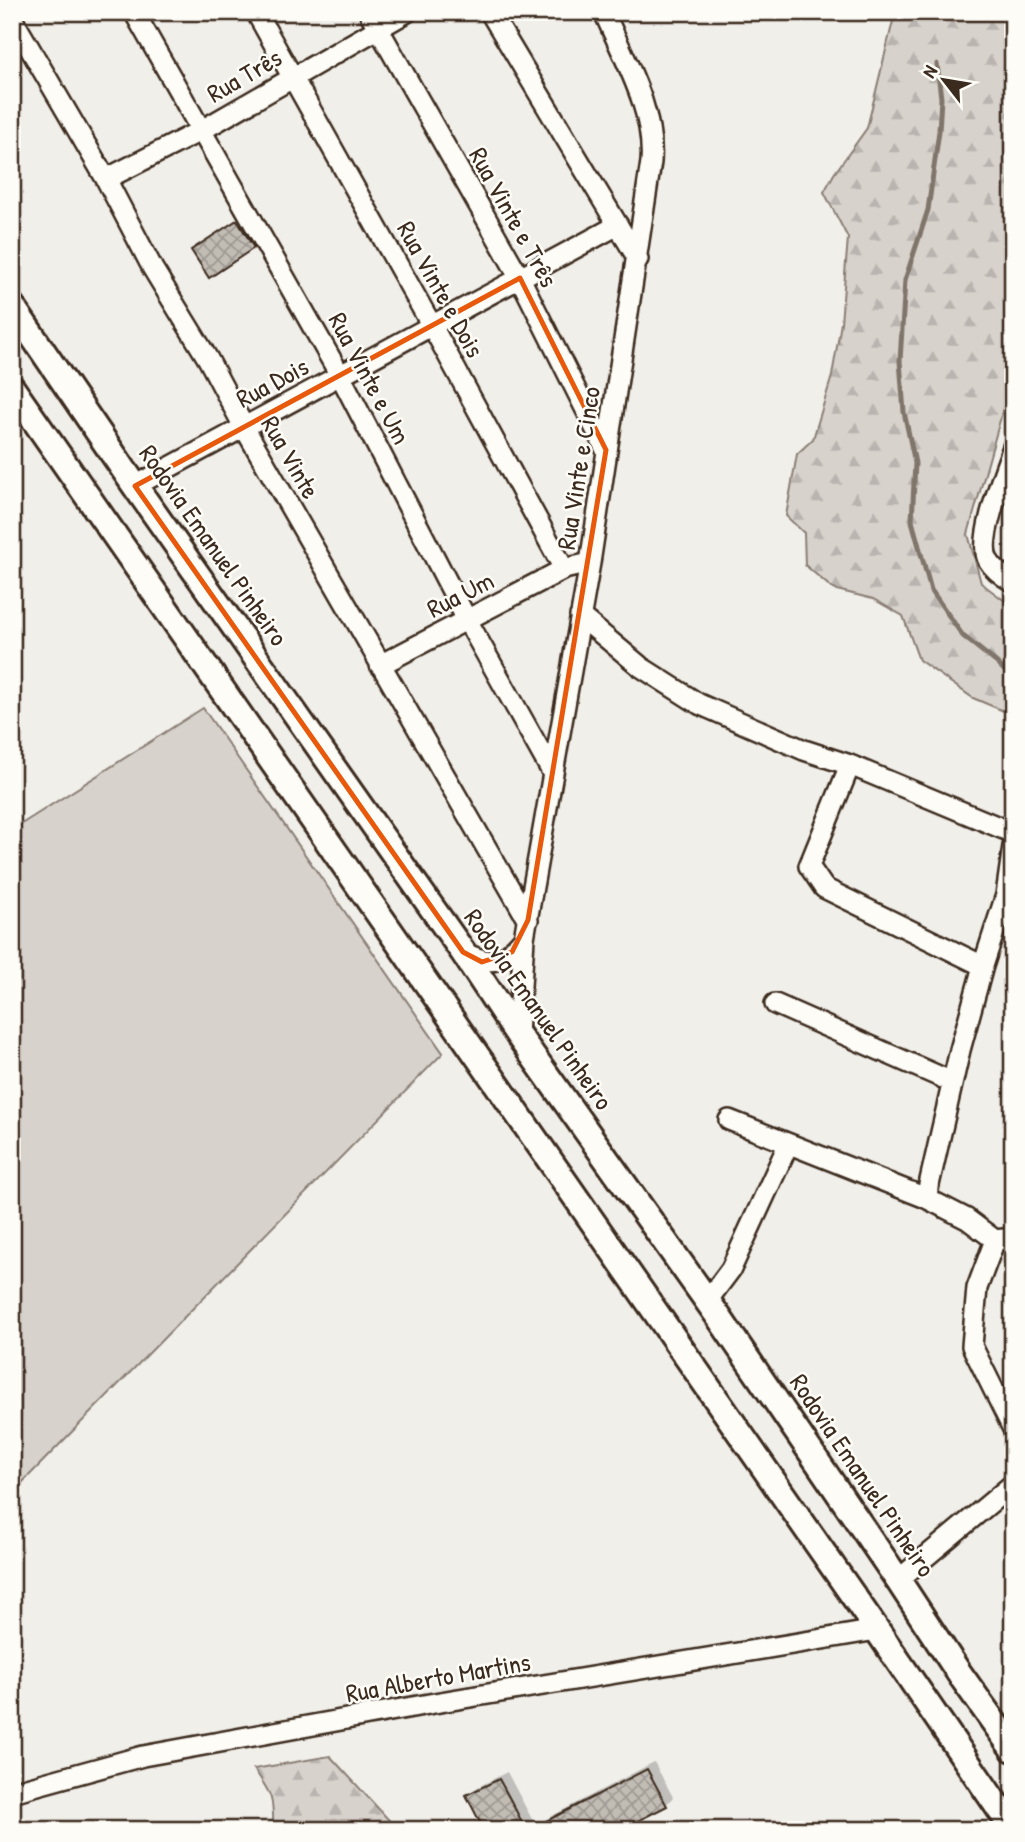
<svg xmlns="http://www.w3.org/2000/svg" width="1025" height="1842" font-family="'Patrick Hand',sans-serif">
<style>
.forest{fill:url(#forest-firs);stroke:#897e75;stroke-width:2}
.park{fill:#d7d2cc;stroke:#897e75;stroke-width:2}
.shadow{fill:#0003}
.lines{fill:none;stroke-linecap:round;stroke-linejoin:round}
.stream{stroke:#80746b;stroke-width:5}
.building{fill:url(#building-cross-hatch);stroke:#3b2a1e;stroke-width:2}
.minor-casing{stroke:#3b2a1e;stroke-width:24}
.major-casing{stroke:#3b2a1e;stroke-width:30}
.minor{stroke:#fdfcf7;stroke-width:19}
.major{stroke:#fdfcf7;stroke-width:24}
.marked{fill:none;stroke:#e8590c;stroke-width:5;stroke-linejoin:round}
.labels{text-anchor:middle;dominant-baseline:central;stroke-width:5;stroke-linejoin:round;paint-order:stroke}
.street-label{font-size:26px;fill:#3b2a1e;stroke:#fdfcf7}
</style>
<defs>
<pattern id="forest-firs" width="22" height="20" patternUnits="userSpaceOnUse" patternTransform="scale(1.75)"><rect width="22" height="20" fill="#d7d2cc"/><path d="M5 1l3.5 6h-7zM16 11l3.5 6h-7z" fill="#b9b4af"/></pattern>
<pattern id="building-cross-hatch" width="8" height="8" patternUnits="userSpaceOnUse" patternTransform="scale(1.75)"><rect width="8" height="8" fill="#c1bcb4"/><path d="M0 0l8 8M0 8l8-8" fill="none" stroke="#9e9992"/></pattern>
</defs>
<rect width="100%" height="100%" fill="#f1efea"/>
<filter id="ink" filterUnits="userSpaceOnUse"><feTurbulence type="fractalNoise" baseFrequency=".0143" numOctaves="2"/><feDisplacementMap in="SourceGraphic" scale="14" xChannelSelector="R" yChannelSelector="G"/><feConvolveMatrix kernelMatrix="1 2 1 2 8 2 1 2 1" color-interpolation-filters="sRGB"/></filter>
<g filter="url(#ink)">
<path class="forest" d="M1013,18V374L968,534L981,583L1013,607V715L973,698L919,660L903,616L873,599L833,589L805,565L804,533L786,516L797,454L813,439L832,376L841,323L848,238L824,192L834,174L867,128L893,21Z
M330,1756L398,1830H273C274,1798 272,1795 254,1769Z"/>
<path class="park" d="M203,708L443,1053L12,1493V830Z"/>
<path class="shadow" d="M245,213L260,239L253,246L193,251Z
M654,1762L673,1797L666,1805L618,1830H486L468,1795L476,1788L507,1772L535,1825Z"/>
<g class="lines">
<path class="stream" d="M937,64L941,98L939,131L928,210L905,280L900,361L904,412L915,463L912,521L931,590L963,636L997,663L1013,679"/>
</g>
<path class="building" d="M237,220L254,248L209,278L191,250Z
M647,1769L667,1806L620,1830H529Z
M499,1779L511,1801L526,1830H484L466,1795Z"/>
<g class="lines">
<g class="minor-casing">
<path id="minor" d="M134,12L340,375L467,620L552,772
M256,12L432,326L564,569L590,563
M369,12L520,278L606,450
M490,12L638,259
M12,18L106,179L153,269L208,359L244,427L528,920
M106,179L202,130L407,12
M1013,447C1005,470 977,540 988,560C993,569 1004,577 1013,582
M135,486L618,225
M580,616L641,667L699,704L804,750L850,765L1013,833
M380,665L564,569
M850,765L809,866L824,888L983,966
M463,952C492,967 503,963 524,938
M775,1004L952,1082
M518,1035L524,938L590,563L651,162C655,110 624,59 604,12
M729,1120L926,1198L967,1219L995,1240
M926,1198L960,1050L983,966L1006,895L1013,846
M995,1240L977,1288L972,1346L1013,1429
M995,1240L1013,1238
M707,1301L731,1269L788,1145
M898,1580L1013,1484
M12,1792L143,1756L440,1702L877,1630"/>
</g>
<g class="major-casing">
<path id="major" d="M12,306L135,486L463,952L518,1035L718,1316L898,1580L959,1673L1013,1749
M12,388L877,1630L1013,1829"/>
</g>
<use href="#minor" class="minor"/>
<use href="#major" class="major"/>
</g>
</g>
<path class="marked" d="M520,278L606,450L528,920L512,952L482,962L463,952L135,486Z"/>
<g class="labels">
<g class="street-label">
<text transform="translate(244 75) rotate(-30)">Rua Três</text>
<text transform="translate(514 217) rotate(61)">Rua Vinte e Três</text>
<text transform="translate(441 289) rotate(61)">Rua Vinte e Dois</text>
<text transform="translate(370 378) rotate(62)">Rua Vinte e Um</text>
<text transform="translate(272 382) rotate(-28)">Rua Dois</text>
<text transform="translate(291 457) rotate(60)">Rua Vinte</text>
<text transform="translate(578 468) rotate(-81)">Rua Vinte e Cinco</text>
<text transform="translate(214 545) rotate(55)">Rodovia Emanuel Pinheiro</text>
<text transform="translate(460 594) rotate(-27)">Rua Um</text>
<text transform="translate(539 1009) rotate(55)">Rodovia Emanuel Pinheiro</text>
<text transform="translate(863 1475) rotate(56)">Rodovia Emanuel Pinheiro</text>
<text transform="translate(438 1677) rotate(-10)">Rua Alberto Martins</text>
</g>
</g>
<rect width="1025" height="1842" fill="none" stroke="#fdfcf7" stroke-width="42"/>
<rect x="21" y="21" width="983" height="1800" fill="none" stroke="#3b2a1e" stroke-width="2.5" filter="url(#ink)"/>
<g transform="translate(944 80) rotate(301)" stroke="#fdfcf7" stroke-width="5" paint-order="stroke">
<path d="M0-5L12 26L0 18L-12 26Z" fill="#3b2a1e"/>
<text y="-10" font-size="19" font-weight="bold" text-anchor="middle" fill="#3b2a1e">N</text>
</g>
</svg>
